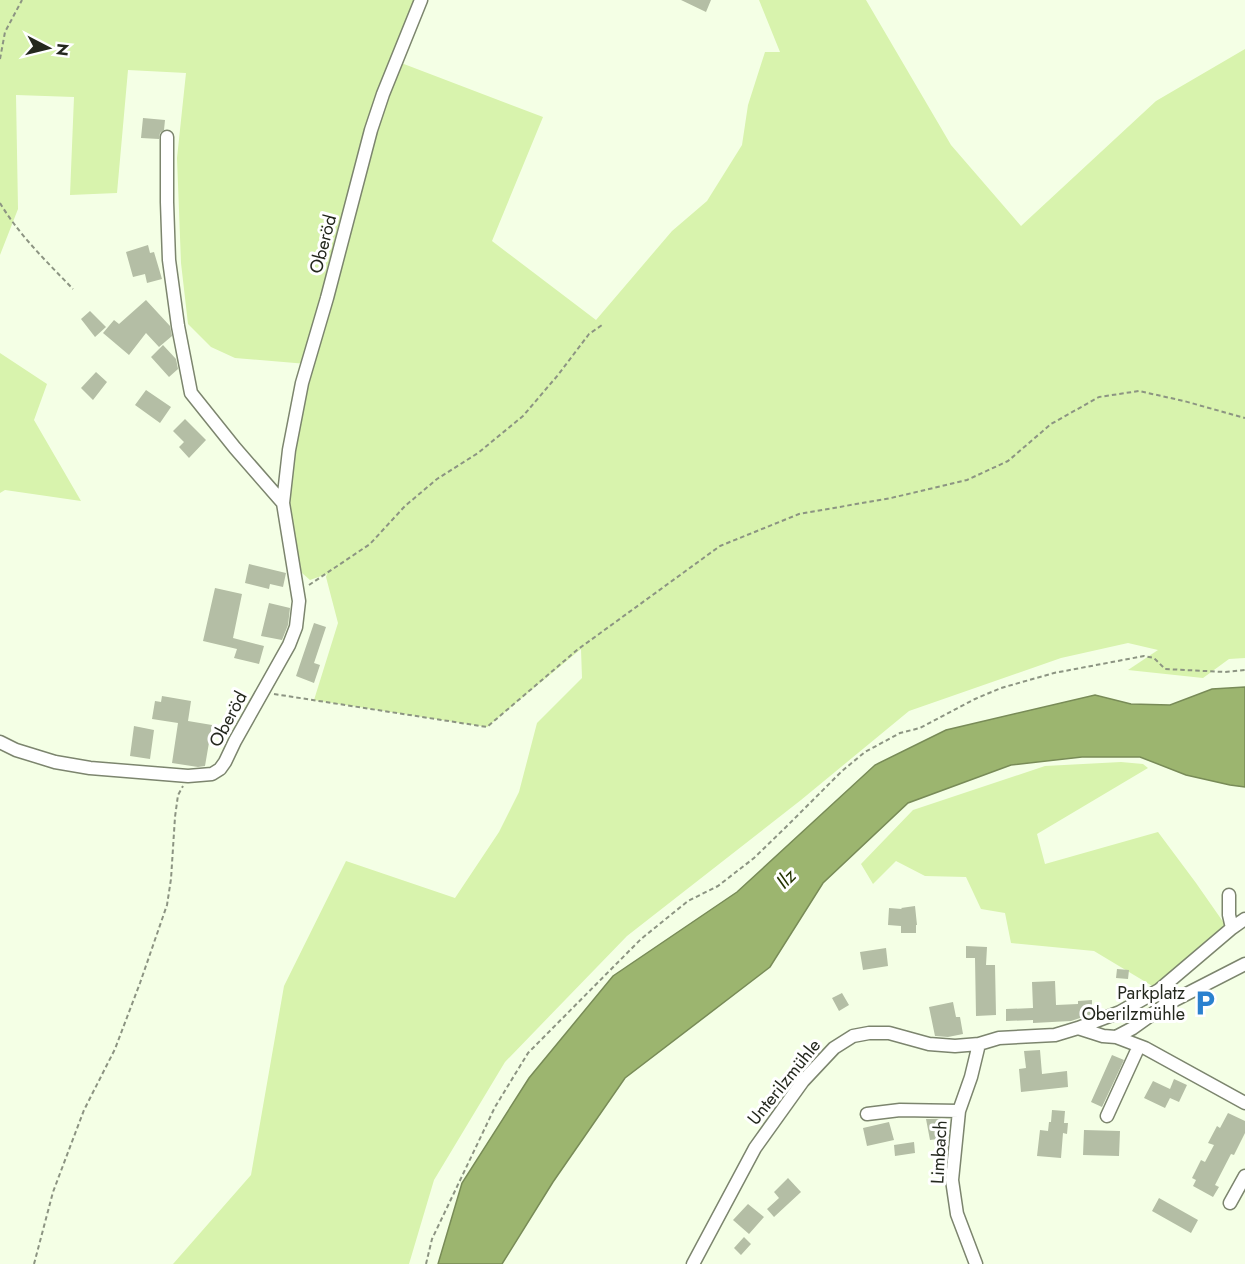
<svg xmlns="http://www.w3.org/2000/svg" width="1245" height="1264" font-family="Jost,sans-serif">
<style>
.green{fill:#d8f3ad}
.water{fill:#9cb56f;stroke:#788b57;stroke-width:1.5}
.building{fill:#b4bea5}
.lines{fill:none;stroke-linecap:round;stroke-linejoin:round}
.minor-casing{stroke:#7c856e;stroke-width:15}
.path{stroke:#8c9482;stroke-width:2;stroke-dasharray:4.5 3;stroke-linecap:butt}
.minor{stroke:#fff;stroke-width:12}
.labels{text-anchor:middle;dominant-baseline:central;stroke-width:6;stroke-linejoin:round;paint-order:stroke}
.street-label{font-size:18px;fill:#24281e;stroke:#fff}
.poi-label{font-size:18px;fill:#24281e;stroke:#fff;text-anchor:end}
.water-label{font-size:20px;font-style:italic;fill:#243300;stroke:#fff}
</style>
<rect width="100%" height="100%" fill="#f4ffe5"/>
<path class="green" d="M0,0H421L396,61L543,117L492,241L596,320L672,231L707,201L742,145L748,105L765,52H780L759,0H866L951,145L1021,226L1156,101L1245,49V658L1229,659L1203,678L1128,670L1158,650L1128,643L1061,658L909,711L801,800L627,936L505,1062L434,1180L409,1264H173L251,1175L284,986L346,861L455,898L499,832L519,792L537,723L582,678L581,649L487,727L314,700L338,623L326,577L327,574L310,580L302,573L283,503L307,364L235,358L211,347L188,324L181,263L177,158L186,73L128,70L117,193L70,195L74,97L16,95L18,209L0,255Z
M0,353L47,384L34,420L81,501L5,490L0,493Z
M1121,762L1143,764L1148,768L1037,834L1045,864L1158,832L1196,883L1226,926L1154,987L1094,951L1011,943L1005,913L981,909L966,877L925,876L896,861L873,884L861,864L913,810L1045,766Z"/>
<path class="water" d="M1245,687V787L1230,785L1186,775L1140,757H1082L1011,765L908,803L823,883L770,967L625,1078L553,1182L502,1264H438L462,1183L529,1078L613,976L737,892L875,765L946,730L1095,695L1131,704L1170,705L1212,689Z"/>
<path class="building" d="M681,0H711L706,12Z
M143,118L165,120L164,130L160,133L159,139L141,138Z
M148,245L150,253L154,252L162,279L147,283L145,274L133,277L126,252Z
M146,300L170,326L172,336L159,347L146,333L129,355L103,333L114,320L119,324Z
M90,311L106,327L95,337L81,319Z
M163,345L176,359L178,369L169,377L151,357Z
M96,372L107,382L93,400L81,388Z
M146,390L171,407L160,423L135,405Z
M185,419L206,440L189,458L179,447L184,442L173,431Z
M249,564L286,573L283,587L270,584L269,589L245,583Z
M215,588L242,594L233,638L264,646L259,664L234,658L237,649L203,641Z
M269,603L290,608L288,625L282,640L261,636Z
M314,623L326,627L314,663L320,665L314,683L296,676Z
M162,696L191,701L188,721L212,725L205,766L198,767L172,763L178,723L152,719L155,701L161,702Z
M134,726L154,730L150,759L130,756Z
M915,906L917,925H916V933H901V926L888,925L889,908L902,909L901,908Z
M966,946L987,947L986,965H995L996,1015L976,1016L975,958H966Z
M886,948L888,966L863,970L860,952Z
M1117,969L1129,970L1128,979L1116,978Z
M1055,981L1056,1005L1078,1004V1001L1092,1000V1014L1071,1021L1033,1023V1020L1006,1021V1009L1033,1008L1032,982Z
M842,993L849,1005L839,1011L832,998Z
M953,1002L956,1017H960L963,1034L948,1037L935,1036L929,1007Z
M1040,1050L1042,1074L1067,1071L1068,1087L1021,1092L1019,1069L1026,1068L1024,1051Z
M1112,1055L1124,1060L1102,1107L1091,1102Z
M1174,1079L1187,1085L1179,1102L1170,1098L1165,1108L1144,1098L1153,1081L1170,1089Z
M1052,1110L1065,1111L1064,1123H1068L1067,1134L1063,1133L1061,1158L1037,1156L1040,1130L1048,1131L1049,1122H1051Z
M1228,1113L1245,1121V1133L1234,1155L1231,1154L1215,1185L1219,1187L1213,1197L1193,1186L1196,1180L1192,1178L1201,1160L1205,1162L1214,1145L1208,1143L1217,1126L1220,1128Z
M926,1119H944L947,1138L930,1140Z
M889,1122L894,1140L867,1146L863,1128Z
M1084,1130L1120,1131L1119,1156L1083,1155Z
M914,1142L915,1153L895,1156L894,1145Z
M788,1178L801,1192L774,1217L767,1209L779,1198L774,1192Z
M1159,1198L1198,1220L1191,1233L1152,1211Z
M748,1204L764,1217L749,1234L733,1220Z
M744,1237L751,1244L741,1255L734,1248Z"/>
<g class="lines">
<g class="minor-casing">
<path id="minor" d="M167,137V202L169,260L178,326L191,393L235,448L283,503
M0,742L16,750L55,762L90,768L188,776L212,774L220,769L225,762L235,741L289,645L296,627L299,601L283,503L289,450L302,383L327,298L371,130L383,94L421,0
M1229,895V915L1232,928
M1078,1028L1103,1036L1116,1037L1145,1048L1245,1103
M1116,1037L1133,1028L1165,1005L1245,964
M867,1114L900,1110L959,1111
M1107,1116L1139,1046
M1230,1203L1245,1176
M693,1264L755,1148L803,1081L834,1048L853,1036L869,1033H889L929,1044L955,1046L979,1044L999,1038L1055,1035L1078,1028L1120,1012L1159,990L1232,928L1245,919
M976,1264L957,1214L952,1180L959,1111L971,1077L979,1044"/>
</g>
<path class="path" d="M0,59L5,32L22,0
M0,203C19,235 47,262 73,289
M309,585L370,544L405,506L437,479L478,453L523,416L558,375L589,334L602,325
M274,694L487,727L577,650L720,546L799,514L891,498L967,480L1008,461L1051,424L1099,397L1139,391L1184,401L1245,418
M34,1264L53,1192L84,1110L115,1049L140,983L167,905L171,879L175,817L178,795L183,786
M426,1264L432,1239L495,1107L528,1053L641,939L688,901L718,886L754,858L787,826L842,771L865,752L900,733L920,728L975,699L1001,688L1054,673L1144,656L1154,658L1165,669L1225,672L1245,670"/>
<use href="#minor" class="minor"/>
</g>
<defs>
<g id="parking-bare" transform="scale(2.07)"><path d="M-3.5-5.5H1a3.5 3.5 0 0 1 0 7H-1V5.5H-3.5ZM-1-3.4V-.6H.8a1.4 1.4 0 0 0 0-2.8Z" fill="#2a81cf" stroke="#fff" stroke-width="2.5" paint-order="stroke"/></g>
</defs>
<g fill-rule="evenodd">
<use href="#parking-bare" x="1205" y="1003"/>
</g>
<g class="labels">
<g class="street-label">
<text transform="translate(323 244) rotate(-75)">Oberöd</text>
<text transform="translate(228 719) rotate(-62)">Oberöd</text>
<text transform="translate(784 1082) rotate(-51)">Unterilzmühle</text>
<text transform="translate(939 1152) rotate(-87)">Limbach</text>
</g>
<g class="poi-label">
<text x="1185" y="993">Parkplatz<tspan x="1185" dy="21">Oberilzmühle</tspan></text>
</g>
<g class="water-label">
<text transform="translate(786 879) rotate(-45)">Ilz</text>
</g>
</g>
<g transform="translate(48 48) rotate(97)" stroke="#ffffff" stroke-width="4.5" paint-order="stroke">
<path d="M0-4.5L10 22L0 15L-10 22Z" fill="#24281e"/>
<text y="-9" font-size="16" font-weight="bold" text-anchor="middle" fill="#24281e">N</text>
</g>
</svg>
